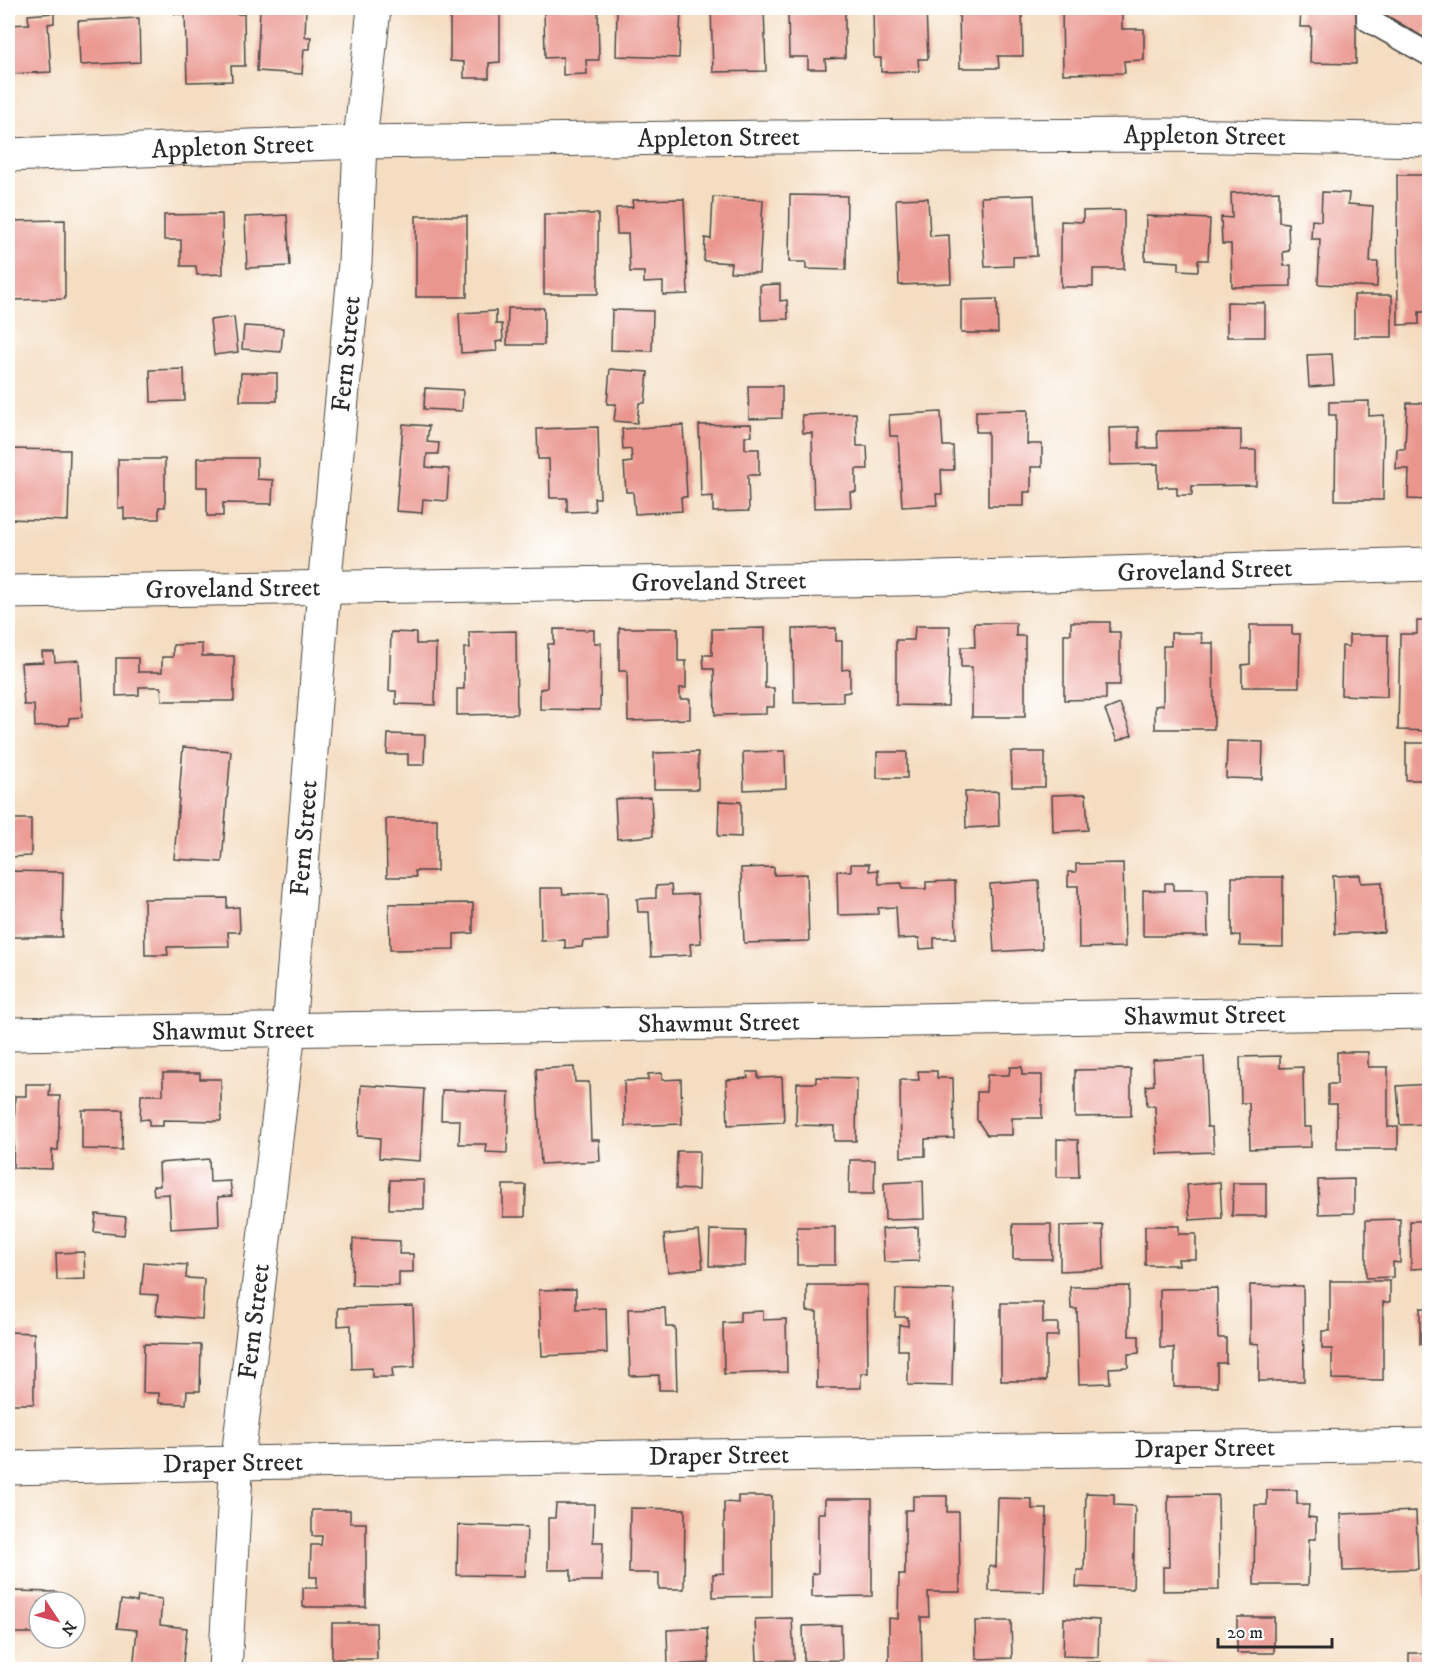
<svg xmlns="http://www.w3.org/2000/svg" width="1437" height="1677" font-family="'IM FELL DW Pica',serif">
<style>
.building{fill:#ea968f}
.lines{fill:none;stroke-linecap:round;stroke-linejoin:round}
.lane-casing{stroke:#494642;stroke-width:25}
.street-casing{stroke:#494642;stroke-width:35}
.lane{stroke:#fff;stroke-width:22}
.street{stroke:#fff;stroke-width:33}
.labels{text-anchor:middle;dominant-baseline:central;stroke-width:6;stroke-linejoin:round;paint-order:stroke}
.street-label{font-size:26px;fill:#2b2b2b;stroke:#fff}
</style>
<rect width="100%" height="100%" fill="#fff"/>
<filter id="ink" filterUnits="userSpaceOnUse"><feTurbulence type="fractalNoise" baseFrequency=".0167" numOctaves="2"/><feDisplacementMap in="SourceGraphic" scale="12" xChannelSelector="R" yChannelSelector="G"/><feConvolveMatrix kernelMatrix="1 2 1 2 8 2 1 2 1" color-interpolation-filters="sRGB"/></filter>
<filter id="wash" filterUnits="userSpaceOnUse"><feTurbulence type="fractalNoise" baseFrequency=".008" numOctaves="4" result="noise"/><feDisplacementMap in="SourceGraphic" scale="24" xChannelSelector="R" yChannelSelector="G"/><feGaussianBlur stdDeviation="1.35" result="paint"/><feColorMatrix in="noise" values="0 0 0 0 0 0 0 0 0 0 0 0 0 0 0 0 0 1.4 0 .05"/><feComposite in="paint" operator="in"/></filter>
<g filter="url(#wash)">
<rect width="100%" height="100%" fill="#f4ddc1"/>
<g id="blocks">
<path class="building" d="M175,8H236V14H244L245,66H231L232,81L187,82L185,14H175Z
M260,8H306L305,37H311L310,49H304L302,74L257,71Z
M450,8H500V62L489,63V78H464V62L450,61Z
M544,8H598L599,60H586L587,74L563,75V57L545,58Z
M657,8H681L679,58L616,56L617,10L656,11Z
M711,8H764L766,71L713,72Z
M819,8H845V58L825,59L826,69H808V57H789L788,14L820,13Z
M890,8H926L928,59H918L919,71L881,72V58H874L873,12L890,11Z
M959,8H982V12L1022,11L1023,56H998L999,68H960Z
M1062,8H1122V29H1144V60L1124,61L1125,73L1063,74Z
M1301,8H1356V64L1310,63L1311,27H1300Z
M1374,8H1430V26L1423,37Z
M54,13V23L48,24L51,72L8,74V25L29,24L28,15Z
M139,18L140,62L80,65L78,21Z
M1397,175H1430V312H1419V324L1398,325Z
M1279,191V222L1288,223L1289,251L1283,252L1284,266L1291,265V286L1232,287L1231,244H1222L1221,217L1232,218L1231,193Z
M1322,192L1349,193L1348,204L1373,206L1370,262H1378L1377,287L1318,284L1320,239H1311L1312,220L1321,221Z
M790,195L847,196L846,270L806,269V262H789Z
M1034,195L1037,256L1013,257V266L985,267L981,197Z
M713,197L763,200L759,273L730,272L731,263L704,261L705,238L711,239Z
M928,198L930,236L949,235L951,283L899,285L896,199Z
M684,199L688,294L663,295V282L644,283V272H630L628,234H617L616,208L633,207L632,200Z
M1124,210V269H1093V287H1061V221L1083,222V211Z
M222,214L223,274L197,275L196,266H181V240H164V215Z
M544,214H598V294H544Z
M287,215L290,266L247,268L245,217Z
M416,216H467V297H416Z
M1146,216L1210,219L1208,260H1198V271L1179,270V262L1145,260Z
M65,220V299L8,300V221Z
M780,284V301L787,300L788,319L761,320L760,285Z
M1354,295H1392V337H1354Z
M997,299L998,333H961V300Z
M1227,302L1265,303V337H1227Z
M508,308H544V345H507Z
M612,310L653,311L652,351L611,350Z
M496,311V324H502L503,341L496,342L497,351L461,353L459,313Z
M234,317L238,352L214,355L210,320Z
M244,326L283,328L281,352L242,349Z
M1332,354L1334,385L1309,387L1307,355Z
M8,369H10L11,404H8Z
M184,369L185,401L151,402L150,370Z
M610,369L648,372L645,403H639L637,423L614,421L616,404H607Z
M241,373H277V401H240Z
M748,386H782V418L749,419Z
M425,388L463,390L462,411L424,409Z
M1369,401V416L1384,415L1383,500H1335L1336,415H1329V402Z
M1407,403H1430V500L1408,499L1409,469H1396L1397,449H1405Z
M1028,410L1027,444H1042V467H1031V492H1024V506H988V432H976V411Z
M941,412L943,446H953L954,470H941L942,494H936L937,505L902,507L898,436H890L889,415Z
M856,413L857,446H867L868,469H856V492H850L851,507L814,508L812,433H803L802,415Z
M403,424L429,426L427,442L439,443L438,454H427L426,467L449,469L447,501L423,499L422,513L396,511Z
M751,424L752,436H745V449H759V475H748L749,511L713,512V496L701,497L699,425Z
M683,425L687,497H681L682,511L635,514L633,492H626L624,463L632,462L631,449L623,450L622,429Z
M598,427L600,498H594L595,511L567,512V498H550L549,459H538L537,429Z
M1139,427V448H1158L1157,431L1241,430V450H1256V485L1192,486V495H1177V487H1158V464L1110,465L1109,428Z
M8,449L70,450L68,521L8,519Z
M197,458H257V479L273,480L272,504L223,503V516H207V487H197Z
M118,459H165V507H159V519H124V508H118Z
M1417,621H1430V731L1398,730L1400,634H1417Z
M1071,622H1110V632H1120V685H1106V699L1064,700V634H1071Z
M974,623H1016V636H1025V717H972V667H961V647H975Z
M1250,625H1292V634H1300L1299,687H1242V665L1250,664Z
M915,626H950L948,706L896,705V640H914Z
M619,628H678V661H686V688H680V699H690V719L628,721L627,671H619Z
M765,628V688H774V707H766V714L715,715L714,669H704L703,655H712V629Z
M836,628V641H842V670L850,669V692L843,693V702L794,703L793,629Z
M554,629L594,630V643H601L600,710L540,709V689L547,688L548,644H554Z
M516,631L517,714L457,715V689H464V648H470L469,632Z
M391,632L416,633V644H436L435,705L396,704V691H389Z
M1171,633H1201L1202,643H1213L1214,729H1155V706L1163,705V646H1171Z
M1349,635H1388L1387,697L1341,695L1342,646L1349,647Z
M202,644V656H234V701H162L161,687H139V695L116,696V658H138V672H162V657H173V645Z
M42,652H54L55,662L79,660L82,717L69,718V725L35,727L34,705H24L21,663L43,662Z
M1120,704L1132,735L1117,741L1105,710Z
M388,734L425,735L424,765H408V754H387Z
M1227,741L1263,742L1262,779L1226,778Z
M1406,743H1430V780H1406Z
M183,747L231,751L222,862L174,859Z
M785,751L786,788L744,790L743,752Z
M698,752V789H654V753Z
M877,752H907V778H877Z
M1011,752H1045V787H1012Z
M998,791L999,826L966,828L965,792Z
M1086,794L1088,830L1053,832L1052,795Z
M651,797L653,836L617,839L615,799Z
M719,801L741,802V837L718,836Z
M8,819H31V856L8,857Z
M386,819H437V871H415L416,877H387Z
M1123,863L1125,947L1079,948L1078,886H1068V872H1076V864Z
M851,864H869V871L878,870L879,884L902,883V889H926V882L955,881L956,938H934V948L920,949L919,938L898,939L896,907L878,908V914L838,915L837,871H851Z
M774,867V875L807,874L809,941L744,943L741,868Z
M8,871L63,872L62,937H8Z
M1360,875L1361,883L1382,882L1384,932L1335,934L1333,876Z
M1232,877H1283V947L1240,946V935L1232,936Z
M1039,881L1042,949L994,952L990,884Z
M1165,883H1173V890H1207L1208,936H1143V890L1165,891Z
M671,885L672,895L698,894L701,943L690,944L691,955L651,957L649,912H638L637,899L656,898V886Z
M540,888H562L563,894L607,893L608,940L583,941L582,947L565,948V940L541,941Z
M227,898V908L239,907L240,932H228L229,946L167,947L168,955H145L144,899Z
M473,903V933L454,934V949L390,950L389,904Z
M1337,1052H1368V1067H1388V1127H1398V1149H1337V1104H1328V1084H1337Z
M1280,1056V1068L1303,1067L1304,1127H1311V1147L1250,1149L1249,1103H1241L1240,1057Z
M1204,1057L1207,1127H1212L1214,1152L1157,1154L1155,1106H1147L1146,1086L1154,1085L1153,1060Z
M574,1067L575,1082H589L591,1140H599L600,1161L541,1164L536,1069Z
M1010,1067H1022V1075H1042V1118H1012V1135H987L977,1120V1092H986L987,1075H1009Z
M1131,1069V1116L1075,1117V1070Z
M918,1071H937V1078H953L954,1138L925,1139V1156L901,1157L900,1080H919Z
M747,1072H758V1078L782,1077L784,1122L728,1125L726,1080L748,1078Z
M163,1073H200V1079H221V1121L163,1120V1126H149V1119L140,1120L141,1095H163Z
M662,1073V1080L681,1079L682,1124L625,1126L624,1081L648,1080V1074Z
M816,1077L857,1078L856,1141H834V1126L796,1125L797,1083H816Z
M26,1084H50L49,1096H60L58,1150H52V1169L13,1168L15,1096H26Z
M1430,1084V1124L1400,1125L1397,1086Z
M361,1085L424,1089L420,1161L379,1158L380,1138L358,1136Z
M442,1090L509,1092L507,1153L486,1152L487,1144H459L460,1120H441Z
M82,1110H123L122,1150L82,1149Z
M1057,1139L1078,1140L1079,1177H1057Z
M677,1151H699L698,1190L676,1189Z
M209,1159L210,1182L230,1181L232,1196L218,1197L219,1226L171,1229L169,1194L154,1195L153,1186H160L159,1163Z
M850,1160H875L874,1194H849Z
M1354,1179V1213L1319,1214L1318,1180Z
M390,1180H424V1209H389Z
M923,1181L924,1219L885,1220L884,1183Z
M1220,1182L1222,1218L1190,1220L1187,1185Z
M1233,1183H1266V1216H1232Z
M503,1185H526L525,1217H503Z
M96,1214L126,1217L124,1235L94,1232Z
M1400,1219V1263L1393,1262V1277L1366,1278V1220Z
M1410,1221H1430V1268L1411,1269Z
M1013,1224H1051L1052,1259H1013Z
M1103,1225L1104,1269L1060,1271V1226Z
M1145,1226H1179V1234H1196V1259H1178L1179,1265H1145Z
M797,1227H835V1265H797Z
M918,1227L919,1261L884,1262L882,1229Z
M710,1230L746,1231L745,1266H709Z
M699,1231L703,1268L668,1272L664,1235Z
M353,1239L400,1241L399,1254H413V1272H399V1286L352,1285Z
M84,1252L85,1279L57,1280L56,1253Z
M144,1262L187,1265L186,1278L204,1279L202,1319L156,1315L158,1295L141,1294Z
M1330,1281H1390V1302H1383V1380L1332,1379V1349H1322V1331H1330Z
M807,1285H867L868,1373H861V1388H817V1312L807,1311Z
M1250,1285L1303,1286L1304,1381H1259V1344L1250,1343Z
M1129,1286V1336H1139V1353L1128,1354V1367L1109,1368L1110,1383L1079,1384L1077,1309H1071L1070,1287Z
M1217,1288L1218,1338H1226V1363H1217V1387H1174V1348H1160V1289Z
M576,1289V1309L606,1308L607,1353L542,1356L539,1290Z
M896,1289L954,1290L952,1386L908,1385V1350H898L899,1325L908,1326V1317H895Z
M1001,1303H1043V1323H1058V1336H1046V1381H1001Z
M413,1306L415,1367L392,1368L393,1377H372V1368L352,1369L351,1325L338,1326V1308Z
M665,1308L666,1327H675L677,1390H659V1375L630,1376L628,1309Z
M1420,1308H1430V1344H1420Z
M763,1311V1320L786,1319L787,1372L724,1374L723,1323L740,1322V1312Z
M8,1332L34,1333V1404H8Z
M144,1344L201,1345L200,1391H187L186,1404L159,1403V1393H143Z
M1267,1490H1297V1504H1309L1308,1517L1316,1518V1539H1309L1308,1585H1254L1255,1505H1267Z
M1086,1493L1114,1494V1505L1135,1506L1133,1589L1076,1587L1077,1570H1084Z
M1218,1495L1219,1590L1163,1591V1567H1169L1168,1496Z
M738,1496H772V1596L713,1597V1574L724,1573V1502L738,1503Z
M913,1496H947V1512H959L960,1592H928L929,1617H921L922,1663H889V1618L898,1619L899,1574L905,1575V1510H913Z
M998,1498L1032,1499V1509H1047L1044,1592L989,1591V1566L996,1567Z
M825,1499H872V1596L812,1597V1574L818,1573V1513H825Z
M556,1504H594L593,1542H603L602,1581H571V1570H548V1518H555Z
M630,1508L685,1509L684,1589H659V1573H629Z
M312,1510H350V1523H366V1607H303V1588H317V1577H310L311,1545H321L322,1536H312Z
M1416,1511L1418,1569L1343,1571L1341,1514Z
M458,1525L527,1527L525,1576L457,1575Z
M1430,1572V1601H1425L1423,1573Z
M11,1591L57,1592V1602H39V1633H11Z
M138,1596L162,1599L160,1625L187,1628L182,1670L133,1669L137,1630L117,1628L121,1600L137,1602Z
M1237,1617H1274V1653H1237Z
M792,1618L794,1660L757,1661L755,1619Z
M1064,1618L1099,1620L1098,1657L1063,1656Z
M975,1621H1011L1012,1658L976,1659Z
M332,1623H376L377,1659H332Z
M841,1625L842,1660L804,1661L803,1626Z
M707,1628L709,1663L668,1665L667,1630Z
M1409,1653H1430V1670H1409Z
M1101,1662V1670H1065V1663Z
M977,1663L1025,1665L1024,1670H977Z
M1185,1663V1670H1151L1150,1664Z"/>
</g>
</g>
<g filter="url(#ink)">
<use href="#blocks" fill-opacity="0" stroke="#494642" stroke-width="1.5"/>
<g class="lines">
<g class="lane-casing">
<path id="lane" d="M1368,8V20L1430,55"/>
</g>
<g class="street-casing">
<g id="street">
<path id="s1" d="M8,155L360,142L774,137L1169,135L1430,140"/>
<path id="s2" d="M8,592L902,579L1430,564"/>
<path id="s3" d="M8,1034L1430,1012"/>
<path id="s4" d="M8,1468L237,1463L1430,1445"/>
<path id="s5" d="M225,1670L236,1474L289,1030L324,588L355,263L360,142L374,8"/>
</g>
</g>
<use href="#lane" class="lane"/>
<use href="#street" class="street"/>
</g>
</g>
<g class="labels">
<g class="street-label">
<text stroke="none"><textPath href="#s1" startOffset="1197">Appleton Street</textPath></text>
<text stroke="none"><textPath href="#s1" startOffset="711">Appleton Street</textPath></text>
<text stroke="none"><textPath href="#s1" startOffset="225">Appleton Street</textPath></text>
<text stroke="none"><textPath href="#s5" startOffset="1322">Fern Street</textPath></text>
<text stroke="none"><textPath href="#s2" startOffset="1197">Groveland Street</textPath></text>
<text stroke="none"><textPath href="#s2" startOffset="711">Groveland Street</textPath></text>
<text stroke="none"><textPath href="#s2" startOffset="225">Groveland Street</textPath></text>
<text stroke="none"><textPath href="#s5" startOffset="836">Fern Street</textPath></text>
<text stroke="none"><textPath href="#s3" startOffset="1197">Shawmut Street</textPath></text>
<text stroke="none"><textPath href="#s3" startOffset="711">Shawmut Street</textPath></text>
<text stroke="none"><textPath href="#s3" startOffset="225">Shawmut Street</textPath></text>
<text stroke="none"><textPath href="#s5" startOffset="350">Fern Street</textPath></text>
<text stroke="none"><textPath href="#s4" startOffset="1197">Draper Street</textPath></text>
<text stroke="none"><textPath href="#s4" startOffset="711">Draper Street</textPath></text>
<text stroke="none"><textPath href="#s4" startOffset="225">Draper Street</textPath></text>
</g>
</g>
<rect width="1437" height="1677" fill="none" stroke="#fff" stroke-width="30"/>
<g transform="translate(57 1620) rotate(126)"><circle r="28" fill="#ffffff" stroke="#aaaaaa" stroke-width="1.5"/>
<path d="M0-4.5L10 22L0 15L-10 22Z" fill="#d1495b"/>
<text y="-9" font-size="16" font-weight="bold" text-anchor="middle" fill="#2b2b2b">N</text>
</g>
<path d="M1218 1638v9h114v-9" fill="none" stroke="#2b2b2b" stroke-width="3"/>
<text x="1227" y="1638" font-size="18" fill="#2b2b2b" stroke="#ffffff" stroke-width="4.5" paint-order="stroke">20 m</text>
</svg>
